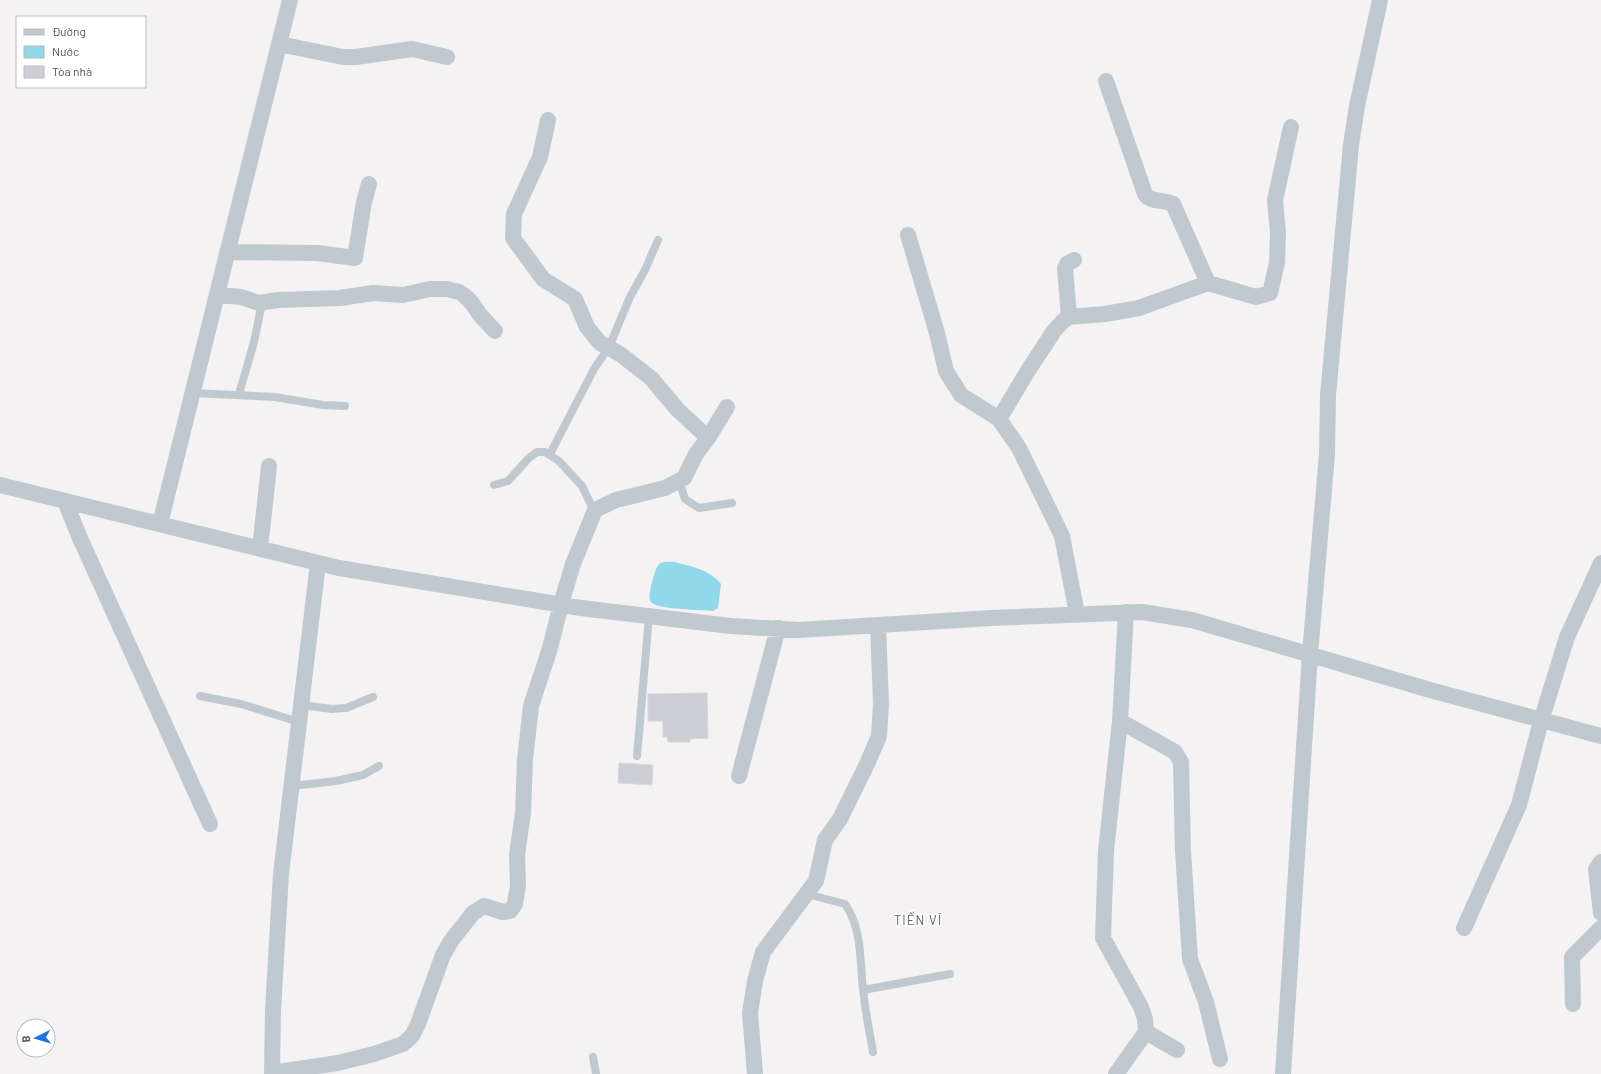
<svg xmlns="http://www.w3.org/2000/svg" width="1601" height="1074" font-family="Barlow,sans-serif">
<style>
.water{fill:#91d8eb}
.building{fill:#ccced4;stroke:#d6d8dd}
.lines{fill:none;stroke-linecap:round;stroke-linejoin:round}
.service{stroke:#c0c9d0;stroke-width:8}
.minor{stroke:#c0c9d0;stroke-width:16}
.labels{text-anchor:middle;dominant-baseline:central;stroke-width:3;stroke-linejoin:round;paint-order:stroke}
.quarter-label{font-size:13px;letter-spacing:1px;fill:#5e6266;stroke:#fff}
</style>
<rect width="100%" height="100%" fill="#f4f2f2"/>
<path class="water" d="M675,562C692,567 709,569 721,584L718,608L713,611C701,610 662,609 654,604C652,603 650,602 650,600C648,594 655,568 659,564C663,561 670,562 675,562Z"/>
<path class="building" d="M707,693L708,738L690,739V742H668L667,737H663V721H648V694Z
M619,763L653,765L652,785L618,783Z"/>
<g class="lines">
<path class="service" d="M192,393L275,397L323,405L345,406
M239,394L254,342L262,303
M550,454L594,369L609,347L630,297L645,270L658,240
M679,481L685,499L699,508L732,503
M494,485L508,481L529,458L537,452H545L559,461L582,486L594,511
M200,696L241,704L299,722
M301,705L332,709L346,708L373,697
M637,756L649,616
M292,786L336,781L363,775L379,766
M807,894L845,904C864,931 859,966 864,997C866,1016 870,1034 873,1052
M863,990L950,974
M593,1057L596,1074"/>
<path class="minor" d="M279,44L343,57H356L412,49L447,57
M1106,81L1145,194C1151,203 1163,199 1173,204L1208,283
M548,120L540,157L514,214L513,238L543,279L575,299L587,327L600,343L620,354L651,378L677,409L708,438
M908,235L937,333L946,371L961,395L999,419L1019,448L1062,536L1077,614
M227,252L317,253L355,258L364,202L369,184
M217,295L241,297L259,303L278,300L340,298L373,293L403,295L430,289H447L459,292L464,295L472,303L480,315L495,331
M1069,317L1065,268L1067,264L1074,260
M999,419L1029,369L1054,331L1063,321L1069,317L1105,314L1139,308L1208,283L1256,297L1270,293L1277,263L1278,233L1275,200L1291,127
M0,485L339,568L581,608L731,626L799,630L991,618L1142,612L1192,620L1430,690L1601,736
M65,501L79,536L210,824
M160,524L290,0
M260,549L269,466
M1126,612L1120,721L1106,851L1103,938L1141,1007L1145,1019L1146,1032L1177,1050
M1120,721L1175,752L1181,762L1183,851L1190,959L1206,1002L1220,1059
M739,776L778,628
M1601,862L1596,869L1601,913
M1464,928L1519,805L1541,721L1567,637L1601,563
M1573,1004L1572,957L1601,928
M272,1073L338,1063L374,1054L403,1044L412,1036L418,1024L443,955L451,941L473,913L484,906L503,912L510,911L515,904L518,885L517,855L523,813L525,759L531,706L550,648L561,604L573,564L595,510L616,500L665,488L684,478L696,454L708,438L727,407
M272,1074L273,1010L281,874L318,563
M755,1074L750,1013L755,981L763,952L816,881L825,840L840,819L867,764L879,736L881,704L878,625
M1116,1074L1146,1032
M1283,1074L1310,654L1327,454L1328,395L1351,145L1357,106L1380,0"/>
</g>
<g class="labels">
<g class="quarter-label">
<text x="918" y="920">TIẾN VĨ</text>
</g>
</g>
<rect x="16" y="16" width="130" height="72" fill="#ffffff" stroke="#b7bbbf"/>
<rect x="24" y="29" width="20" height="6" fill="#c0c9d0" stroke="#b7bbbf"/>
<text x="52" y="36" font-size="12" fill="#4a555f">Đường</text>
<rect x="24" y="46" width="20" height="12" fill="#91d8eb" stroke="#b7bbbf"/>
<text x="52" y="56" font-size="12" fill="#4a555f">Nước</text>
<rect x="24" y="66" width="20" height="12" fill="#ccced4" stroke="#b7bbbf"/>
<text x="52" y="76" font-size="12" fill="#4a555f">Tòa nhà</text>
<g transform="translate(36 1038) rotate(265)"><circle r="19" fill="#ffffff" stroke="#b7bbbf"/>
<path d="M0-3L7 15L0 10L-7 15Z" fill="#1e73e2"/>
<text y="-6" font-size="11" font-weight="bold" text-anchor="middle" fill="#4a555f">B</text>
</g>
</svg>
